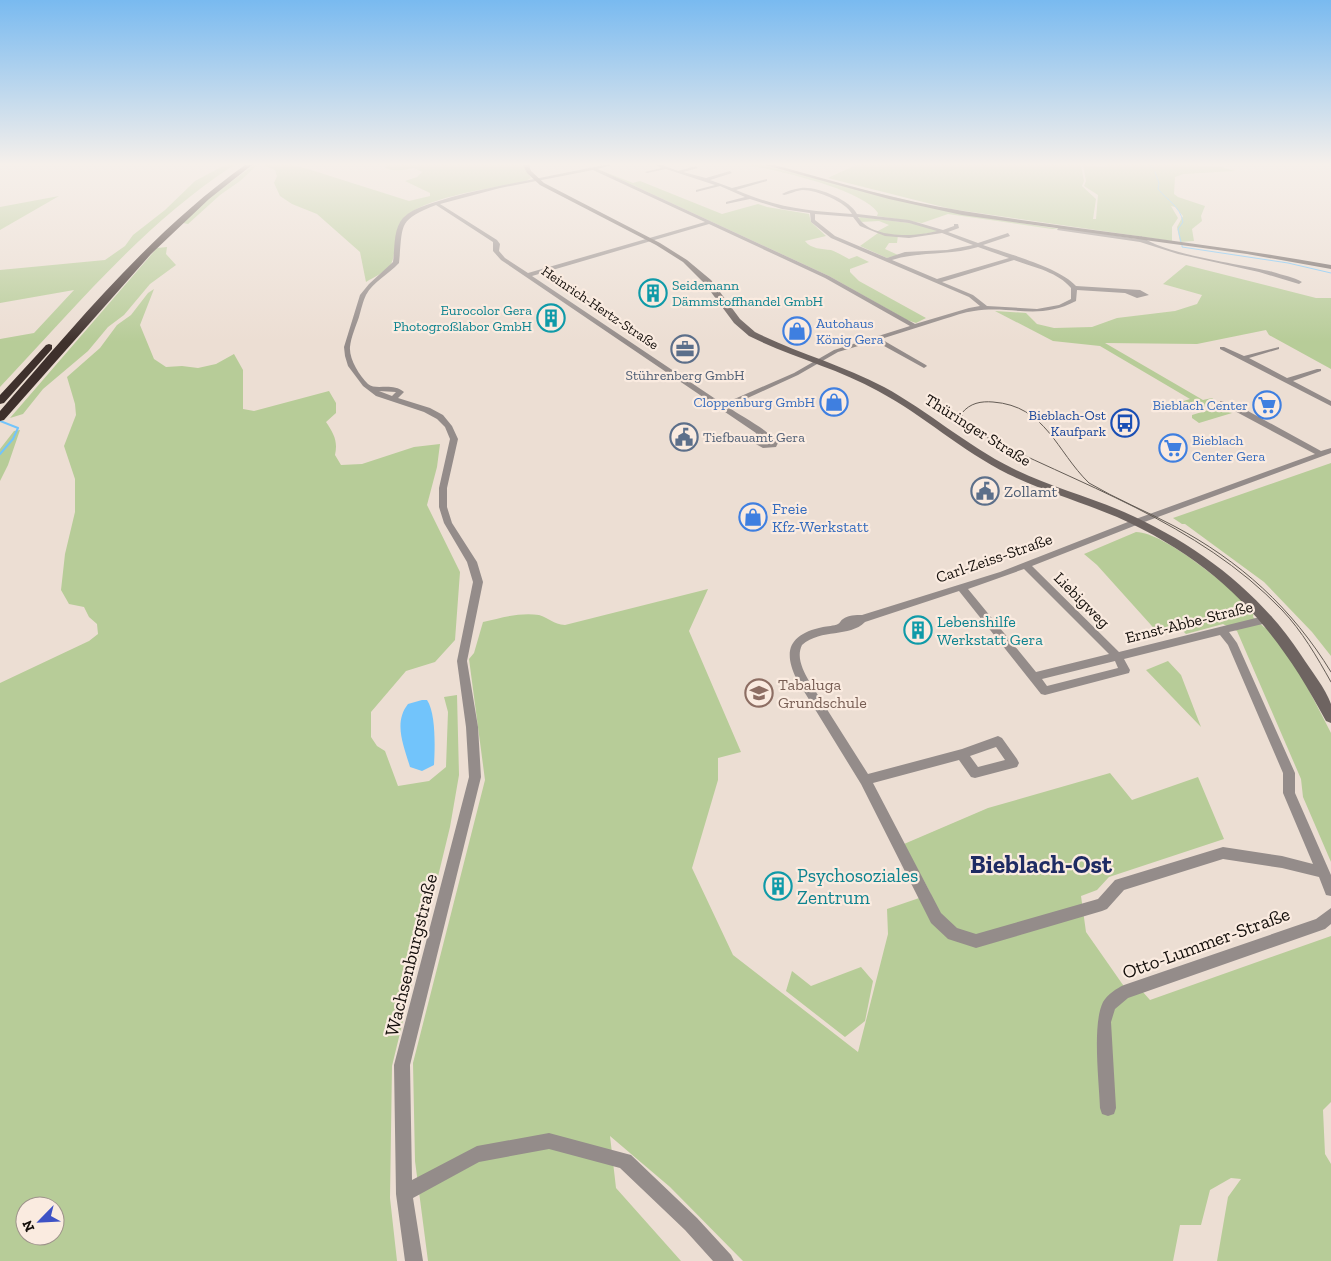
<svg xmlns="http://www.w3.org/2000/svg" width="1331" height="1261" font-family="'Zilla Slab',serif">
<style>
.green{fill:#b7cc98;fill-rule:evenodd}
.water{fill:#72c4fb}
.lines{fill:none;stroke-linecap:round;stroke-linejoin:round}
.stream-far1{stroke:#72c4fb;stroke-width:1}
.stream{stroke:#72c4fb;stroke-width:2}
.minor{fill:#948c8a;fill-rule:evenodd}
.secondary{fill:#6e6461;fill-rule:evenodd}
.motorway{fill:#3e302c;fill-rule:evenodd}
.tram{stroke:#645c55;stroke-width:1}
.labels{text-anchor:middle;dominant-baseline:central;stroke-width:4.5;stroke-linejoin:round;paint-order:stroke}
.far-culture-label{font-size:14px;fill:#0d838f;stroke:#faebe0;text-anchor:start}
.far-street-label{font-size:14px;fill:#140f0b;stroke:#faebe0}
.far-shop-label{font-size:14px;fill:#366cbe;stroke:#faebe0;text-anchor:start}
.far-service-label{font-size:14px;fill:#4e5e75;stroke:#faebe0}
.far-transit-label{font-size:14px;fill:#164399;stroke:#faebe0;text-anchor:end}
.street-label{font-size:16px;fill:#140f0b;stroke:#faebe0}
.service-label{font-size:16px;fill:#4e5e75;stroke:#faebe0;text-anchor:start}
.shop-label{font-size:16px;fill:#366cbe;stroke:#faebe0;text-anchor:start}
.culture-label{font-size:16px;fill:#0d838f;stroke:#faebe0;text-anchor:start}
.education-label{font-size:16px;fill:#785e54;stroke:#faebe0;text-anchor:start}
.near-culture-label{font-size:19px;fill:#0d838f;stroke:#faebe0;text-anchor:start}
.near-street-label{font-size:19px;fill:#140f0b;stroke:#faebe0}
.near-district-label{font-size:25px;font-weight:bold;fill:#1f2b63;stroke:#faebe0}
</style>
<rect width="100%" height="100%" fill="#ecded3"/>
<path class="green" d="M225,165H234C143,224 74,309 0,387V339L34,333L74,290L0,303V270L105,260L125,246L133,235L165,210L195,181Z
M254,165H257L240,181L220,195L188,224L183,223L209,198Z
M263,165H293L308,169L409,201L430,196V193L405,181L417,177L422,172L414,168C404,170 395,172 385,168L387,165H523L531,178L526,181C497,188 415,197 400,223C394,234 396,256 391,264C386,272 374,277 366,282L360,252L317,214L292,204L280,196L274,183L277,176L275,170Z
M747,165H763L782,170L968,215L1060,229H1052L948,214L922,223L877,216L878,213C862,189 776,170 747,165Z
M856,165H1081L1084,181L1082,186L1096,199L1093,219H1096L1098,195L1084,186L1086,181L1083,165L1106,167L1105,165H1194L1221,167L1235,171L1183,174L1175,177L1174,194L1178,197L1205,206L1201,216L1202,221L1192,229L1194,241L1180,242L1177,227L1183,216L1175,207L1171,206L1178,218L1172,227V241L951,209L828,178Z
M600,170L633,183L640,181L722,214L758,204L767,207L809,214L811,222L826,236L805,241C811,249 822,249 831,250C837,252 843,256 849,259L857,256L869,262L850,269V272L859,281L926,318L916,323L907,320L829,276Z
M59,196L0,230V207Z
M861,217L917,224L939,231L914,236L898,235L897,243H889L885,249L898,255L887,258L860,246L878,233V231L889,225L879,221L860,222L858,218Z
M167,247L166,254L176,265L150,284L124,315L108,327L88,351L43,389L23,414L10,418L157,248Z
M1186,265L1316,298H1331V369L1269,335L1266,330L1197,344L1105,343L1203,400L1212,398L1215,401C1203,411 1182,413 1168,406L1190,399L1100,346L1053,341L995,311L1026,313L1037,324L1054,328L1092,327L1117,318L1175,311L1197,304L1202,295L1163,284Z
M154,289L140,325L154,359L166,367L182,366L198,368L216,364L234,354L243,370V409L254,411L329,391L336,403V413L326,422C334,434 338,441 335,455L341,465L362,464L414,447L440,444L437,467L427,505L460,572L455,640L435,662L406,671L371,712V737L377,746L385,751L398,786L429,781L446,767L448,712L444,697L457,695L459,775L450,827L392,1066L390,1198L397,1261H0V683L89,641L98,634L97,624L89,617L84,607L69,604L61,590L65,554L75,512V479L64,446L76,415L75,404L67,377L100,348L117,325L131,315L148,293ZM25,1206H55V1236H25Z
M1215,408L1232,413L1199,423L1192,418V415Z
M20,430L8,465L0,481V449L14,431Z
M1331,463V656L1312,632L1264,582L1185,524H1182L1173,518Z
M1136,532C1165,532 1233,590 1254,611L1253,617L1264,627L1273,632L1296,665L1331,733V862L1303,797L1301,779L1237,631L1223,624L1186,634L1180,628L1160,635L1097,565L1084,554Z
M708,589L689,631L741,752L718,758V780L692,868L733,955L858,1052L888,934L887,909L931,894L904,844L988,808L1110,773L1132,800L1198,777L1224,839L1109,877L1097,890L1081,896L1086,932L1130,995L1142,991L1150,1000L1331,936V1102L1323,1110L1325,1154L1331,1164V1261H1217L1228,1197L1241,1179L1231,1178L1210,1190L1201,1225H1180L1173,1261H743L670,1187L610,1136L616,1188L681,1261H428L415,1161L413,1063L485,780L469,659L474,653L483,622C501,618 520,612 539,615C549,618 553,624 565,625Z
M1168,661L1181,675L1201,727L1146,670Z
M861,967L873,981L865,1021L845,1037L786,991L792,971L811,986Z"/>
<path class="water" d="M422,700H427C436,713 435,748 434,765L422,771L410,767C404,746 393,723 408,704Z"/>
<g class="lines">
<path class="stream-far1" d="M1150,165L1153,168
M1155,172L1159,183L1158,189C1168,201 1180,206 1183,222L1178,229L1181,242
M1182,245V247L1288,263L1331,273"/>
<path class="stream" d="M0,421L18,428L13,439L0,454"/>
<path class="minor" d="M603,165H612L598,169L829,276L915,324L969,308L980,306L969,297L831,238L811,222L810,213L782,209L750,199L726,204V202L745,197L720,186L696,192V190L715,185L666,169L647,173L645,172L661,168L657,165H663L678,171L696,166L698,168L683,172L706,178L730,171L732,173L710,180L732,188L767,179V181L736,190C778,208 808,211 852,214C846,202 817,190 803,190C797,190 790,194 784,195L782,194C787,191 794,189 801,188C817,186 850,200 857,214L909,220L943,230L954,226V224H958L959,228L948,232L978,243L1008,233L1010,236L983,245C1008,254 1059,267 1076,286L1140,290L1149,295L1137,298L1125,293L1077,290L1076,301C1038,321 1012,305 974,311C964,312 954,316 944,319C923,326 902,332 881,339L926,365L927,366L924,368L875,341L838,352L798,375L728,407C741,416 770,431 778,443L776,447L763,448L754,443L756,433L501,260L493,251V242L436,205C397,220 403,225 399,263C389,274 373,282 366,295C363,301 361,310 359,317C356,326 351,337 350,347C349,359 359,375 368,384C376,391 392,382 404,392L398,398L430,408L443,415L452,426L458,439L447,488V507L452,523L477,562L483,582L467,661L478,727L481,777L410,1065L412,1180L477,1146L549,1133L631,1155L697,1218L731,1255L734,1261H713L685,1230L620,1168L549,1149L479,1162L413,1198L423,1261H405L396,1194L394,1065L469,777L466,727L457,661L473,582L467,562L444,523L439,507V488L450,439L445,427L437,419L424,412L376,396L363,386L348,366L345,356L344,347L360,295L369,284L393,262C395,249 393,229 403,218C415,206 437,202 452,197C502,184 553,176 603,165ZM593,170L705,222L528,273L505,258L499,251L500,244L497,240L440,204L500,188ZM815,214L853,217L860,226L885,236L909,238L942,233L973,245L947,250L905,252L887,258L835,236L815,220ZM858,217L909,223L937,231C916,237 871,239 858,217ZM709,224L825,278L910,326L834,350L794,373L723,404L532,276ZM978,247L1009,258L937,279L892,260C920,251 949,256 978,247ZM1014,260C1033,267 1058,272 1071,288V299L1059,305L1037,309L987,306L973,295L942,282ZM379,391L396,392L392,396ZM763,437L770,443L762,442Z
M1059,227L1138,239L1141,236C1162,254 1241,264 1273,272C1282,275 1294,277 1302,282L1299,284L1259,272L1178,254L1140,242L1057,230Z
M1220,347H1224L1244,356L1279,347V349L1249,358L1287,378L1317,369H1321V371L1293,381L1331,401V406L1220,349Z
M1220,401L1237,405L1321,451L1331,448V453L1139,524L1032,566L1119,652L1268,615L1271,616L1273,619L1271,622L1229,632L1237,643L1295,773V793L1331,875V896L1326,895L1319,877L1282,868L1223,859L1124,890L1107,909L1102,911L976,948L948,939L931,923L861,784L797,680C782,650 790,634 823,627C827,626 834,626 838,624C840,623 841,620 843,619C848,615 856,615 862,615L1000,572L1133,520L1315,454L1231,409L1220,405ZM1024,569L1109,654L1036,672L968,589ZM959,591L1041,694L1045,695L1129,673L1130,670L1124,659L1220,635L1228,645L1283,773V793L1313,864L1282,856L1223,847L1115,880L1098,899L976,934L957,928L941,913L873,783L959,760L971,777L975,778L1017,767L1019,763L1017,759L1002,738L998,736L962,749L868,774L809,681C803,670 796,657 802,645C822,628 849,638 865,622ZM1115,661L1118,668L1047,686L1042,679ZM996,747L1005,760L978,767L970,756Z
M1331,908V924L1325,929L1128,998L1115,1009L1111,1022L1116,1108L1114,1114L1108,1116L1102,1114L1100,1108C1099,1081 1092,1024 1103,1002C1107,995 1117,988 1124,985L1316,919Z"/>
<path class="secondary" d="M523,165H529L531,171L544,183L660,243L687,260L711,280L740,319L755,332C797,353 843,365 884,387C928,411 966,445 1012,468C1048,486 1087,496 1124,512C1195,543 1259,591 1301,655C1310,669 1326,689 1331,704C1331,709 1331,717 1331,723L1326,721C1275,625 1218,562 1117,517C1081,502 1043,491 1008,474C962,451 923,415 878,391C837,368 791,357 749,336L734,323L705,284L683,262L656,245L540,185L527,173Z
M765,165H775C837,182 899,201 963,211C1085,231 1209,243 1331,265V269L1247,254L962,215L889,199Z"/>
<path class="motorway" d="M245,165H252L209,199L151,254L4,420L0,421V411C75,325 151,232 245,165Z
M49,344L52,345V349L4,403L0,404V395L46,345Z"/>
<path class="tram" d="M1331,672C1292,608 1240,561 1174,526C1146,511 1116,499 1089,483C1056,451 1046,406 993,402C981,401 970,403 962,413L963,422L974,431C1079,485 1198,522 1282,610C1302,631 1317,657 1331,682"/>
</g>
<linearGradient id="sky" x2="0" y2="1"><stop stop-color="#79baf0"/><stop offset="0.48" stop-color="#f6f0eb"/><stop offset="1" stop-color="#f6f0eb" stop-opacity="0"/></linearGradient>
<rect width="1331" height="342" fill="url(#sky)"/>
<defs>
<g id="building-ring" transform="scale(1.4375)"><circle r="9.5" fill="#faebe0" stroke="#0f9aa8" stroke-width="1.5"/><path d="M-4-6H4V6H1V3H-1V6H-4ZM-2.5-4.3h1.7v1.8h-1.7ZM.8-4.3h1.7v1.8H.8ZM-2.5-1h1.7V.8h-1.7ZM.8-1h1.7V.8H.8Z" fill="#0f9aa8"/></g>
<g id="shop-ring" transform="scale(1.4375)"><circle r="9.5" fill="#faebe0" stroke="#3f7fe0" stroke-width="1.5"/><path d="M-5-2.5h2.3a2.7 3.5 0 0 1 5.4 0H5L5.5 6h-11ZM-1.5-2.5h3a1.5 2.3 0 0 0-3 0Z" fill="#3f7fe0"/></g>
<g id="office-ring" transform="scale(1.4375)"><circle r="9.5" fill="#faebe0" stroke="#5c6f8a" stroke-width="1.5"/><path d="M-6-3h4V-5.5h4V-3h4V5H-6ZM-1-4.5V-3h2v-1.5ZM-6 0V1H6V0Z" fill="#5c6f8a"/></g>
<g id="supermarket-ring" transform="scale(1.4375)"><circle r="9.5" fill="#faebe0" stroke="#3f7fe0" stroke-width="1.5"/><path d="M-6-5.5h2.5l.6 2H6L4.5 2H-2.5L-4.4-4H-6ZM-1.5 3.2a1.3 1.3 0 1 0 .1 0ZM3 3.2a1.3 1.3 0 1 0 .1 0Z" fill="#3f7fe0"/></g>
<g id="bus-ring" transform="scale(1.4375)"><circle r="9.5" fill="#faebe0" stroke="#1a4fb4" stroke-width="1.5"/><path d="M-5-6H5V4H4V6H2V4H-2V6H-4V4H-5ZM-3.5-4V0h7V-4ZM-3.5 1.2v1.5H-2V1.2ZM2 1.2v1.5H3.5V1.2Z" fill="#1a4fb4"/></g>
<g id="civic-ring" transform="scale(1.4375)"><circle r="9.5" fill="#faebe0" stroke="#5c6f8a" stroke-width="1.5"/><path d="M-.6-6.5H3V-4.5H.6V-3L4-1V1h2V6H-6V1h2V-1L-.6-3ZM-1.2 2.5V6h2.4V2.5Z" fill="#5c6f8a"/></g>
<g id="school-ring" transform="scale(1.4375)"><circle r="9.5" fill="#faebe0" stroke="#8d6e63" stroke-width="1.5"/><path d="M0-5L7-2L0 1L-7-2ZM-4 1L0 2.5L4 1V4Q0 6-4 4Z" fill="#8d6e63"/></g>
</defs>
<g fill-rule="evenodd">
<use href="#building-ring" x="653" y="293"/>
<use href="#building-ring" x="551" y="318"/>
<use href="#shop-ring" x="797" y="331"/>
<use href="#office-ring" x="685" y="349"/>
<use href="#shop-ring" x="834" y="402"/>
<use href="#supermarket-ring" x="1267" y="405"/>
<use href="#bus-ring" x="1125" y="423"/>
<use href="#civic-ring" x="684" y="437"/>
<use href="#supermarket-ring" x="1173" y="448"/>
<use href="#civic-ring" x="985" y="491"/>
<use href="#shop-ring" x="753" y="517"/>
<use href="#building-ring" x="918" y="630"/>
<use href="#school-ring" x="759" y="693"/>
<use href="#building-ring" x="778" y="886"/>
</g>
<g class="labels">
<g class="far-culture-label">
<text x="672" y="285">Seidemann<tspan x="672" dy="16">Dämmstoffhandel GmbH</tspan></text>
<text x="532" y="310" text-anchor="end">Eurocolor Gera<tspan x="532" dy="16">Photogroßlabor GmbH</tspan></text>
</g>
<g class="far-street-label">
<text transform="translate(600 308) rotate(34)">Heinrich-Hertz-Straße</text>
</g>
<g class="far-shop-label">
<text x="816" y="323">Autohaus<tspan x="816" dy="16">König Gera</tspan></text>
<text x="815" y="402" text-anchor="end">Cloppenburg GmbH</text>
<text x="1248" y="405" text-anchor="end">Bieblach Center</text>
<text x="1192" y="440">Bieblach<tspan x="1192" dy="16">Center Gera</tspan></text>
</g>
<g class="far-service-label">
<text x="685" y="375">Stührenberg GmbH</text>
<text x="703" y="437" text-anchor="start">Tiefbauamt Gera</text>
</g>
<g class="far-transit-label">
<text x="1106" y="415">Bieblach-Ost<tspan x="1106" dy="16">Kaufpark</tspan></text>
</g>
<g class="street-label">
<text transform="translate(978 430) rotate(32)">Thüringer Straße</text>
<text transform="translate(994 558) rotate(-19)">Carl-Zeiss-Straße</text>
<text transform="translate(1082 600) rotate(45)">Liebigweg</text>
<text transform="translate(1189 622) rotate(-14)">Ernst-Abbe-Straße</text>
</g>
<g class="service-label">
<text x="1004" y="491">Zollamt</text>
</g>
<g class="shop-label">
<text x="772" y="508">Freie<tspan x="772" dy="18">Kfz-Werkstatt</tspan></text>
</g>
<g class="culture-label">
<text x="937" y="621">Lebenshilfe<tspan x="937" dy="18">Werkstatt Gera</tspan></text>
</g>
<g class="education-label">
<text x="778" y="684">Tabaluga<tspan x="778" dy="18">Grundschule</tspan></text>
</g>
<g class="near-culture-label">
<text x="797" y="875">Psychosoziales<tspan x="797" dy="22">Zentrum</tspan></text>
</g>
<g class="near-street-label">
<text transform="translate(1206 943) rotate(-20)">Otto-Lummer-Straße</text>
<text transform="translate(411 955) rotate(-76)">Wachsenburgstraße</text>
</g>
<g class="near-district-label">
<text x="1041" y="864">Bieblach-Ost</text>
</g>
</g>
<g transform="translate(40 1221) rotate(246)"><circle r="24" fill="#faebe0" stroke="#9e938b"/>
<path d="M0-4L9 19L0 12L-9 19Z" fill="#3e52c5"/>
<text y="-8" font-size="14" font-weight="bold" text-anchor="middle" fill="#140f0b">N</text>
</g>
</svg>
